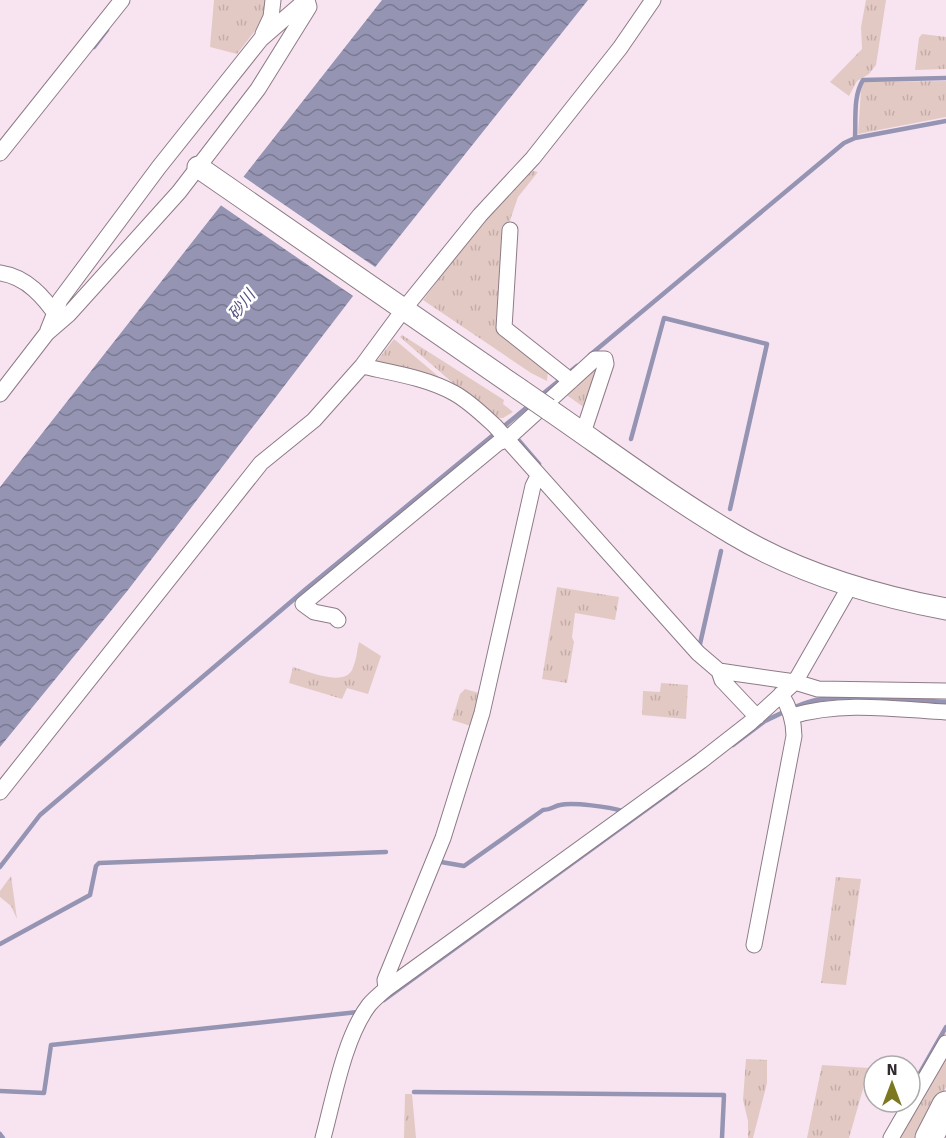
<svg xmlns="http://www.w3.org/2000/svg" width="946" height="1138" font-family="Signika,'Noto Sans JP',sans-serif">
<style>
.grass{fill:url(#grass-tufts)}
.water{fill:url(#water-waves)}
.pier{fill:#f8e4f1}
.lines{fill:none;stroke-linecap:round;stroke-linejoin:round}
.stream{stroke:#9594b3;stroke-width:4.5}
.street-casing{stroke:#8d7b86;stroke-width:17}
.secondary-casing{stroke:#8d7b86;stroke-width:23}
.highway-casing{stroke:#8d7b86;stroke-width:29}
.street{stroke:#fff;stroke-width:15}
.secondary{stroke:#fff;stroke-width:21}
.highway{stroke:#fff;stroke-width:27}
.secondary-bridge-casing{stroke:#8d7b86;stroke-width:23;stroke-linecap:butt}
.secondary-bridge{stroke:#fff;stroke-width:21}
.labels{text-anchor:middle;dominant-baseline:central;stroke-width:5;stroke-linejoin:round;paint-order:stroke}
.water-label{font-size:16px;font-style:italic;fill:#555180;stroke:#fff}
</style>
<defs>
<pattern id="grass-tufts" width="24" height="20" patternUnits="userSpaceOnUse" patternTransform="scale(1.5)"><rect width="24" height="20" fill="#e3c9c4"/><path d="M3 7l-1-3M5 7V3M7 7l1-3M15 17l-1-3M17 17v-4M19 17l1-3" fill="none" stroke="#c3ada9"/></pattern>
<pattern id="water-waves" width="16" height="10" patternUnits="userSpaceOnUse" patternTransform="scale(1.5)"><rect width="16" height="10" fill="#9594b3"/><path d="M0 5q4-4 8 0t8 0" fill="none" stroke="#7a7992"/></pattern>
</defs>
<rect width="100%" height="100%" fill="#f8e4f1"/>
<path class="grass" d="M214,0H268L265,18L237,54L210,47Z
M866,0H886L876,65L869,74L857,81L849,96L830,82L862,49L861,27Z
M922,34L946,37V69L915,70L919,38Z
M946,81V117L858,134L861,90L864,82Z
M533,171L538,172L518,197L508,226L499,326L548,368L547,381L531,373L423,300L495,206L522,176Z
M402,335L504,400L503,404L513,412L503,418H493L400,337Z
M394,339L451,387L386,367L377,361Z
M599,363L585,408L565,394Z
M557,587L619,597L615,620L575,613L572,637L574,642L567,683L542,679Z
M359,642L381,656L368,694L347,688L342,699L289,683L293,667C307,671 343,687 352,670C356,662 357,651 359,642Z
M661,683L688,685L686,719L642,715L643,691L660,692Z
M465,689L479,693L474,727L452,720L460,694Z
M11,876L17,919L11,906L0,897V891Z
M836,877L861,879L846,985L821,983Z
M946,1054V1087L920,1138H897Z
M746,1059L767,1060V1083L753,1138H748V1121L743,1100Z
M822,1065L869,1068L849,1138H807Z
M405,1094H412L416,1138H404Z"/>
<path class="water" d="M382,0H588L376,266L128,590L0,747V487Z"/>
<path class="pier" d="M241,175L378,269L356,298L219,204Z"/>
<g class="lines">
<path class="stream" d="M94,47L107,30
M855,138C856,119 853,96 863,80L946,78
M590,355L844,143L855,138L946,121
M539,397L577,366
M515,436L539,464
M631,439L664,318L767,344L730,509
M700,644L721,551
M765,721C782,713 798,704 816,700C855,693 906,700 946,702
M733,745L765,721L764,720
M441,862L464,866L543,810C551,810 554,806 560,805C573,802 610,807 622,811
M0,867L40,815L306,589L531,404
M0,944L90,895L96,866L99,863L386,852
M384,1000L676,788
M913,1085L946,1027
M0,1091L44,1093L51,1045L358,1012
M414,1092L724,1095L722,1138
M0,1134L3,1138"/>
<g class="street-casing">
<path id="street" d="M263,34L271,17L273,0
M0,153L122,0
M510,230L504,328L571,381
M0,273C27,277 44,297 59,319
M48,330L60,300L159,167L261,39L306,0
M362,366C393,373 427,378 454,393C470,402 482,414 495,426L698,653L719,671L795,682L818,689L946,691
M0,394L47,333L69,314L179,192L258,89L309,7L307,0
M338,620L334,616L314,612L303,604L498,443L506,440L595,359H605L606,364L583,433
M719,671L722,680L757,717
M792,716C842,701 895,709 946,712
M0,792L261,463L314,420L362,366L404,309L480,215L533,158L620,48L653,0
M754,945L794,736C794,720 790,708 781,694
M386,989L385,980L443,838L482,713L533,486L538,476
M323,1138C334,1098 344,1038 369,1005C374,999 380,994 386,989L701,761L751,722L795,682L850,586
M891,1138L946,1043"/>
</g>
<g class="secondary-casing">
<path id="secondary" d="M198,167L519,389
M548,409C609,451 669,496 733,534C798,573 872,595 946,609"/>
</g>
<g class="highway-casing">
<path id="highway" d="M929,1138L946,1105"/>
</g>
<use href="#street" class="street"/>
<use href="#secondary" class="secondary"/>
<use href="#highway" class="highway"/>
<g class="secondary-bridge-casing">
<path id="secondary-bridge" d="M519,389L548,409"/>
</g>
<use href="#secondary-bridge" class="secondary-bridge"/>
</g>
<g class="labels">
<g class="water-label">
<text transform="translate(242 305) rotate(-52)">砂川</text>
</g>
</g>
<g transform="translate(892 1084)"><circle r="28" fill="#ffffff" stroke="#adaaac" stroke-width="1.5"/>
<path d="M0-4.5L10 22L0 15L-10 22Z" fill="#7b781f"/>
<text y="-9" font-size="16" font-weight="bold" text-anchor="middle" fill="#312a2f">N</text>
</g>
</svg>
